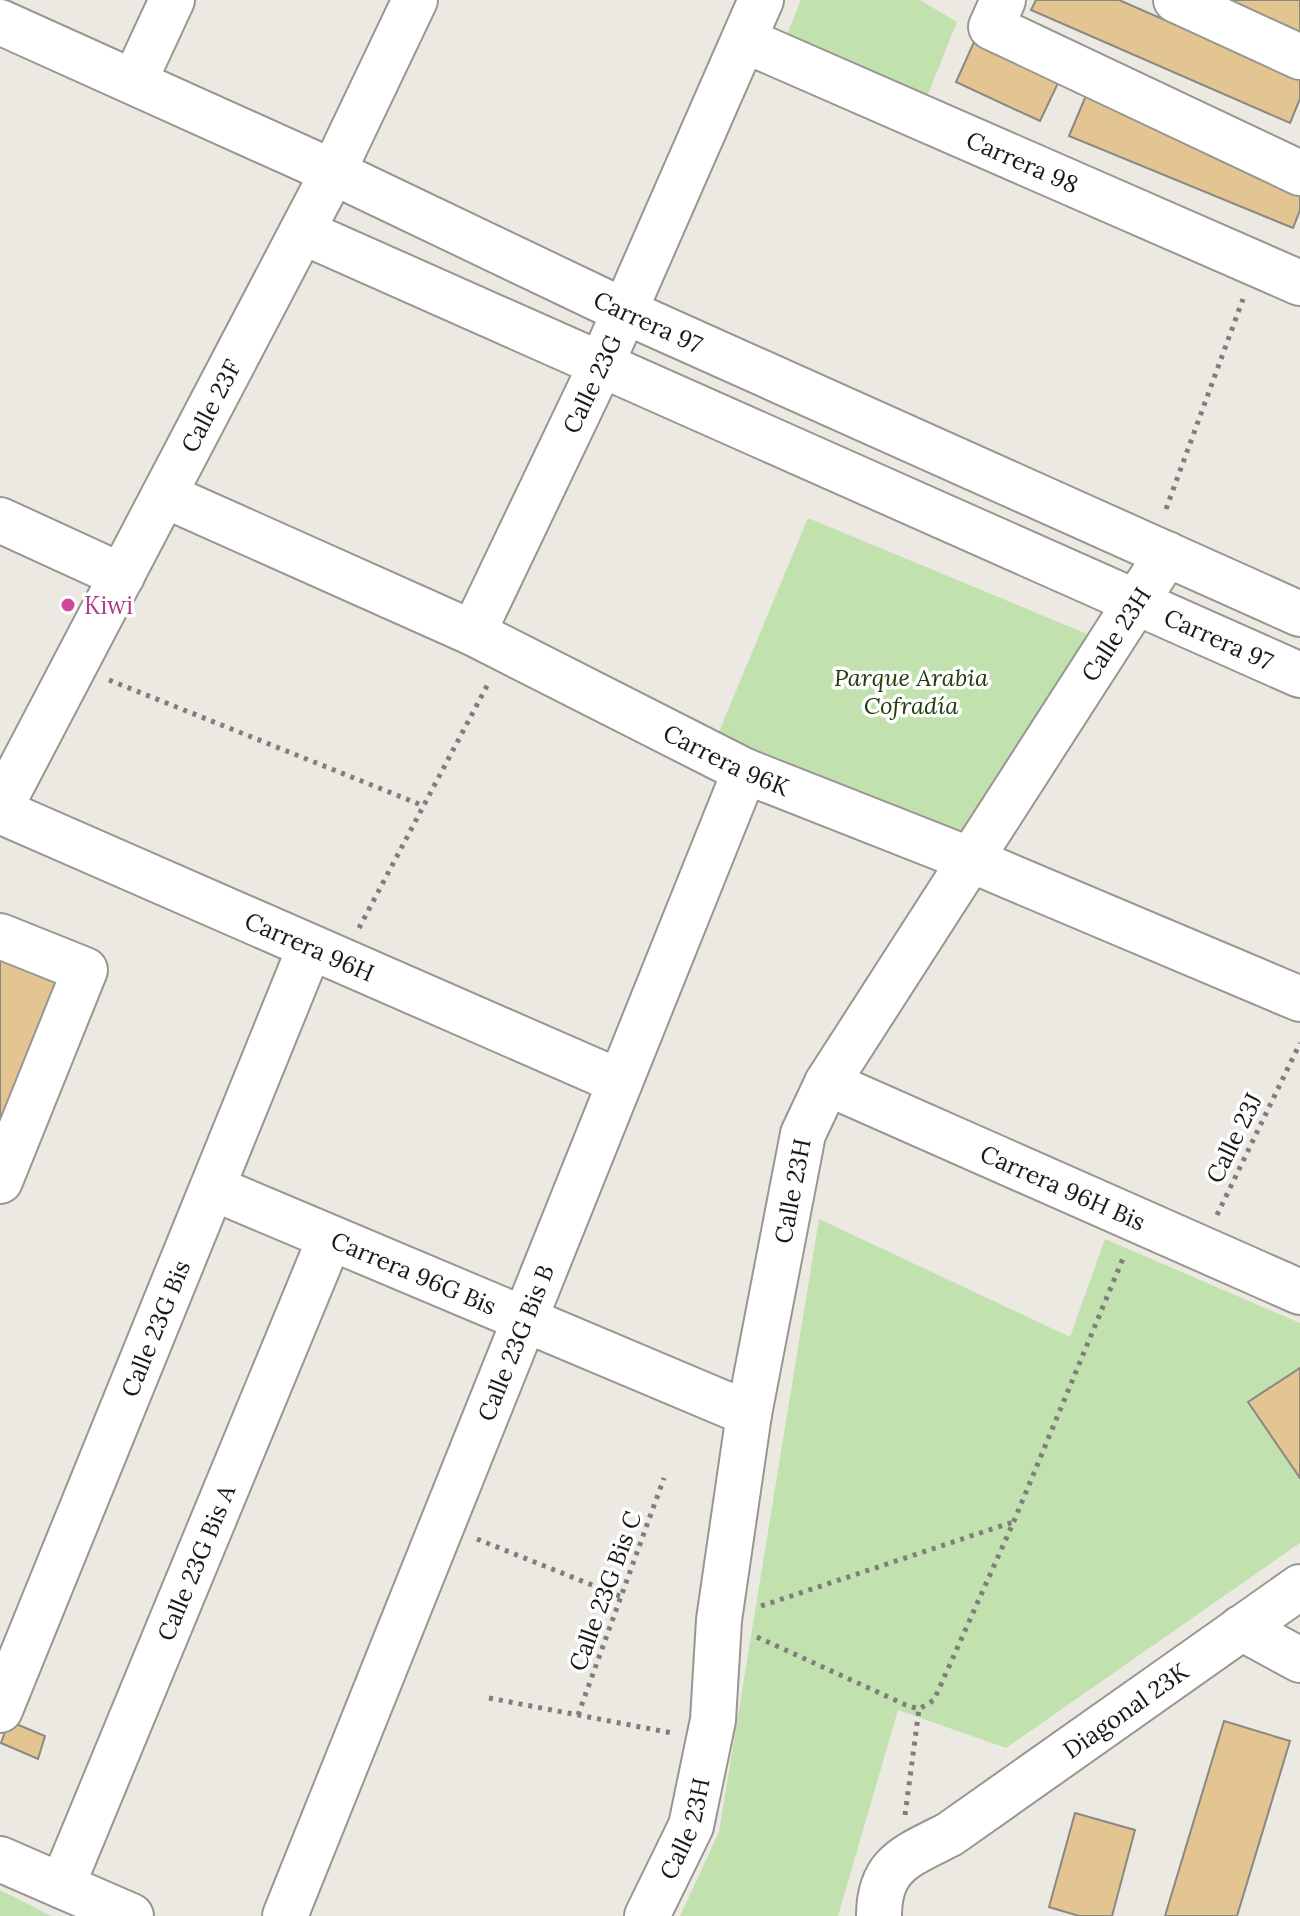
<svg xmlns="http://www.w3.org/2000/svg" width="1300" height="1916" font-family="Lora,serif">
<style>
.green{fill:#c1e1af}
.building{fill:#e3c591;stroke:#8b8782;stroke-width:2}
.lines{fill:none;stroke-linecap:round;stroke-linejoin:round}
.minor-casing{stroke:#999691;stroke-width:48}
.path{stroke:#807e7a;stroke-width:5;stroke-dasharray:4 6;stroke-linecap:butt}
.minor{stroke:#fff;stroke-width:44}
.hotel-dot{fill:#d1479c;stroke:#fff;stroke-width:3}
.labels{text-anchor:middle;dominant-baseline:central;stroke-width:7;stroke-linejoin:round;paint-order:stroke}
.street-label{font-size:24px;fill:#1a1917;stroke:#fff}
.hotel-label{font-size:24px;fill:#b23c85;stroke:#fff;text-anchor:start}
.park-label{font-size:24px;font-style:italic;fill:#213e0a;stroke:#fff}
</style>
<rect width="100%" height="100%" fill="#ece9e3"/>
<path class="green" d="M801,0H920L957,22L926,99L787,34Z
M808,518L1092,636L965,843L716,739Z
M819,1219L1070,1337L1105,1239L1300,1323V1543L1006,1748L898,1710L838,1916H680L719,1832Z
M0,1890L51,1916H0Z"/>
<path class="building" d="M1036,0H1119L1300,79V99L1290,123L1031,10Z
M1218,0H1300V36Z
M974,42L1059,81L1040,121L956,82Z
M1087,93L1300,180V210L1293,228L1069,136Z
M0,952L62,979L0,1138Z
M1300,1368V1478L1248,1402Z
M9,1721L45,1736L38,1759L1,1743Z
M1224,1721L1290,1741L1237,1916H1165Z
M1075,1813L1135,1830L1112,1916H1079L1049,1907Z"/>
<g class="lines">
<g class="minor-casing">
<g id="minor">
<path d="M1003,0L991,27L1300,173"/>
<path d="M1176,0L1300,57"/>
<path id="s1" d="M0,22L333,172L624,311L1300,614"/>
<path id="s2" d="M744,40L1300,283"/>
<path d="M134,82L172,0"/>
<path id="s3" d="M303,232L1300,675"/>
<path id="s4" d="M164,495L473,633L745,771L971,860L1300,999"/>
<path d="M0,520L122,576"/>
<path id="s5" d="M473,633L601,365L761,0"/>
<path id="s6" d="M0,808L333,172L415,0"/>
<path id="s7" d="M0,811L620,1082"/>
<path d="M0,936L85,970L0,1181"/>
<path id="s8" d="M827,1083L1300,1292"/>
<path id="s9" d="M213,1188L749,1414"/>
<path d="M1241,1628L1300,1660"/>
<path id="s10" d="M0,1710L310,947"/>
<path d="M0,1859L131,1916"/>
<path id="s11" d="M62,1886L330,1238"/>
<path id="s12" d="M285,1916L745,771"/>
<path id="s13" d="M647,1916L691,1826L713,1720L719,1620L749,1414L803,1134L827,1083L1167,554"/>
<path id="s14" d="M879,1916C879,1863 908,1856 950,1834L1300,1587"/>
</g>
</g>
<path class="path" d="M1166,509L1243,299
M109,680L424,806
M359,928L489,682
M1217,1215L1300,1043
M477,1539L622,1597
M761,1606L1013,1522
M757,1637L906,1705L919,1709L934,1700L1014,1521L1124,1256
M489,1698L672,1733
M578,1715L664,1478
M905,1815L919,1709"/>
<use href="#minor" class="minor"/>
</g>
<circle class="hotel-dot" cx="68" cy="605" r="8"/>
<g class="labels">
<g class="street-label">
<text stroke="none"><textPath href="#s2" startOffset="304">Carrera 98</textPath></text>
<text stroke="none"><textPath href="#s1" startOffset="714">Carrera 97</textPath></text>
<text stroke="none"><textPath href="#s5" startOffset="276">Calle 23G</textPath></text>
<text stroke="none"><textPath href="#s6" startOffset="454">Calle 23F</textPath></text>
<text stroke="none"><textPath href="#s13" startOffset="1392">Calle 23H</textPath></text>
<text stroke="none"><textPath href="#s3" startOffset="1002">Carrera 97</textPath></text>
<text stroke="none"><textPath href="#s4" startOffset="622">Carrera 96K</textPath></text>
<text stroke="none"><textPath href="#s7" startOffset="338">Carrera 96H</textPath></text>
<text transform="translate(1234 1138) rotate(-64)">Calle 23J</text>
<text stroke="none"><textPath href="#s8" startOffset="258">Carrera 96H Bis</textPath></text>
<text stroke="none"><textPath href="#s13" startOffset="744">Calle 23H</textPath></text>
<text stroke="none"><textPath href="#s9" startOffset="218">Carrera 96G Bis</textPath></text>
<text stroke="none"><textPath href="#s10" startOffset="412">Calle 23G Bis</textPath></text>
<text stroke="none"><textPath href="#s12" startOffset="618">Calle 23G Bis B</textPath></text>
<text stroke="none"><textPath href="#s11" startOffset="350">Calle 23G Bis A</textPath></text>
<text transform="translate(605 1591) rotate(-70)">Calle 23G Bis C</text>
<text stroke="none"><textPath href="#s14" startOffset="332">Diagonal 23K</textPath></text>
<text stroke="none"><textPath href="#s13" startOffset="96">Calle 23H</textPath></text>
</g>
<g class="hotel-label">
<text x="84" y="605">Kiwi</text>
</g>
<g class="park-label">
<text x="911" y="677">Parque Arabia<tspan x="911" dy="28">Cofradía</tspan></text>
</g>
</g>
</svg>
